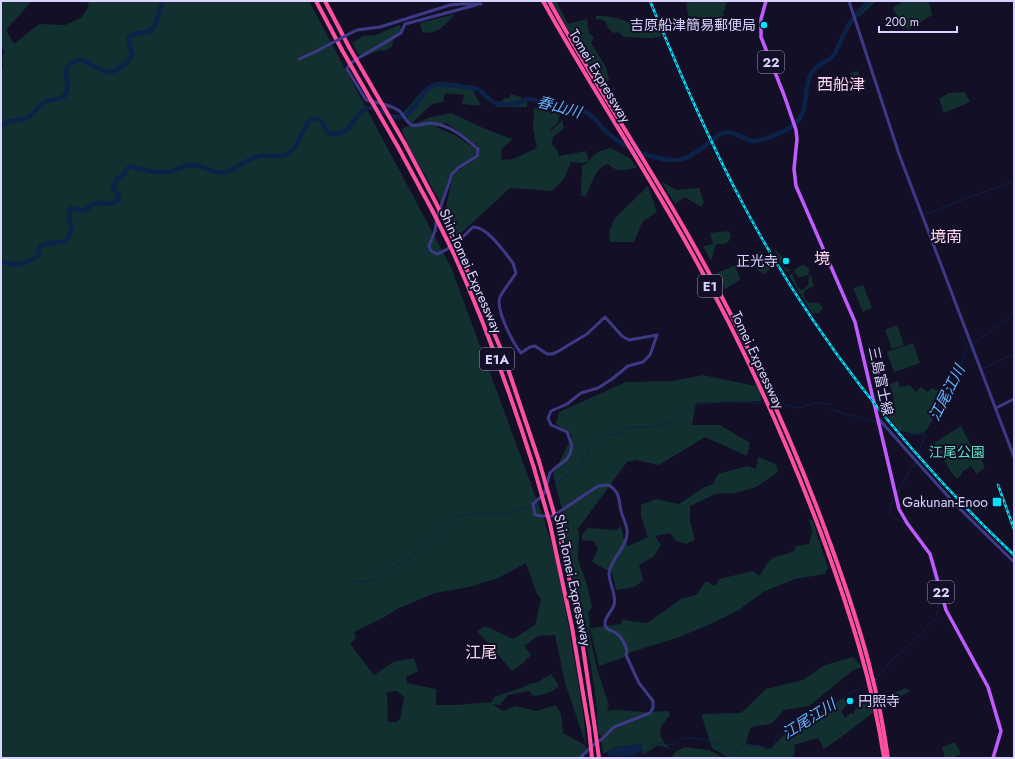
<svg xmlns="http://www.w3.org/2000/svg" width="1015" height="759" font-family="Jost,'Noto Sans JP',sans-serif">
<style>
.green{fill:#12302f;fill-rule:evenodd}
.water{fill:#0c2248}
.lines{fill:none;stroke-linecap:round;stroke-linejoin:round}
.stream{stroke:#0c2248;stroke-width:1}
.river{stroke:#0c2248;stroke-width:4.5}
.minor{stroke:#3d3a85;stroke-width:3}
.major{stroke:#c25bff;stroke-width:3.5}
.highway{stroke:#ff4fa3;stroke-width:4}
.rail-casing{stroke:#00e5ff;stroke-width:2.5}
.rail{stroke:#130f26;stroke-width:1;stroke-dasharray:3;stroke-linecap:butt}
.minor-bridge{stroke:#3d3a85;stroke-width:3}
.highway-bridge{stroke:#ff4fa3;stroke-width:4}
.poi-dot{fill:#00e5ff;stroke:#130f26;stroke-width:1.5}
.labels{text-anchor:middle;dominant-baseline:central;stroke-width:4;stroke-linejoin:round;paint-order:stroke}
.shield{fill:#130f26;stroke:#9e99be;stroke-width:1}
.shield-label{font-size:13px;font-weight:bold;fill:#d9d4ff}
.poi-label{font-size:14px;fill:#d9d4ff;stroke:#130f26;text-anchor:end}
.street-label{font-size:14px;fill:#d9d4ff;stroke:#130f26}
.park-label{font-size:14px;fill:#5fe0c0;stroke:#130f26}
.water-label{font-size:15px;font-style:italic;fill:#62b6ff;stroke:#130f26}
.quarter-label{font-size:16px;fill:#ffd6f0;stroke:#130f26}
</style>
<rect width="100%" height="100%" fill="#130f26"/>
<path class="green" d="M1,1H32L6,30L14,44L39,24L65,25L81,18L89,6L86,1H309L451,267L545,522V524C558,558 563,597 570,633C576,671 584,707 586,745L565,683L555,635L538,636L524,646L531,655L523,663L512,671L477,631L485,626L513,639L535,625L541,599L537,594L526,563L528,559L526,563L498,578L469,587L435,593L397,609L383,618L354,632L356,638L350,644L374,675L393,662L414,658L418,671L406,677L407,683L436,689V705H457L489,702L491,703L494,697L524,687L529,684L538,682L551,674L559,686C551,693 543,695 533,696L529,691L508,695L500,705L492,704L503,711L516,706L536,711L556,705L561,714L563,733L585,745L587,749L578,758H1V68L3,67L2,57L4,51L1,47ZM397,691L404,697L400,719L396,722H388L387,692Z
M551,1H556L568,24L587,19L589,34L594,37L591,43L606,67L609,79L604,90Z
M695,1H725L727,3L725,7V10H723L724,15L722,17H720L718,23L688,16L686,3Z
M867,1H876L859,17L855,12Z
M904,1H929L932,15L908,30L892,8Z
M455,14C447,23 437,36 422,32L420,23Z
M596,16C608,16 617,17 628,22C633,24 636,23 639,27L657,25L662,36C649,40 637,37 624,37L618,32L613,33L610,29L608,28L605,21L600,19L596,20Z
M399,25L401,27V32L393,40L392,46L386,50L377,51L361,58L352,43L363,36L376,35Z
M858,71L860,77H865L867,81L864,88L855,92L854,87L856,86L855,82H853L850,73Z
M437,82L456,83L472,88L481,106L462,104L464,95L445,93L443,102L432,104L411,124L401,114C416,102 418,89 437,82Z
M965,92L970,102L944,113L939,99L949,93Z
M511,94L527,99V107H495L505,98H509Z
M534,108L560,113L558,122L548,133L551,131L562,120L564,128L553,137L552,144L557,150L559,156L586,151L589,162L583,163L571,162L564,179L552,191L510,188L457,237L446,208L452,179L455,173L477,157L478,146L446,123L436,127L455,135L476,149V154L460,167L453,171L449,177L441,203L411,151L402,130L403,128L431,117L451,113L483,128L512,139L511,141L501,149L502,160L513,159L537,148L533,129Z
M611,148L631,159L637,168C626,169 616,174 609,164C595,166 591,186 586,197L581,195L582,166L589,162C593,153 601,150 611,148Z
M661,181L676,190L699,188L704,202L701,207L685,197L675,204Z
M648,186L657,212L643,221L634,242H610L609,231L615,218Z
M729,231L731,236L730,240L725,244H716L711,261L703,246L713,244L710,233Z
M776,250L785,260L783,263L785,268L792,270L787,272C783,267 776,257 775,251Z
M760,251L771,268L765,274C756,271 752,265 750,256Z
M736,265C736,271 740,275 740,280L725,289L717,273Z
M802,265L806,266L810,270L808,275L799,278L795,273V269Z
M792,273L798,288L802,290L808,285L809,276L811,275L814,287C803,288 800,296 809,303C818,302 817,302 823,307L819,313H812L789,276Z
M863,285L872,308L863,312L853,288Z
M897,325L904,345L892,349L885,330Z
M913,343L920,363L894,372L887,352Z
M703,375L760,387L761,401L696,403L692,425H720L750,443L747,456L705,437L659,465L636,460L627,462L578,529L577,528L579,532L578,560L587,584L592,607L588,613L590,621L589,632L597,669L609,705L607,711L616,710L645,712L669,711L670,715C658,729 655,736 671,749L658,745L643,755L641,744L616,747L603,754L601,735L598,734C598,703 592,672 586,641C579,599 569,557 560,515L564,511L561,506L553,475L572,436L556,424L559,412L626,382L672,381Z
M898,381L900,387L910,385L916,392L921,387L928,392L931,388L943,392C940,400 930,431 922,433C916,435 906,432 900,431L880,406L894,402L890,384Z
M961,426L974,451L982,461L985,467L977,474L971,466L962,472V474L957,479L951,472L934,443Z
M758,457L776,464L778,472L756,487L735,493L716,494L690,506V521L695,540L686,544L676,541L670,533L655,536L661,545L654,556L639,565L643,580L635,587L616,590L612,573L592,562L598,549L594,541L582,540V535L588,528L616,530L621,526L624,540L628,546L648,537L641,516V505L656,499L679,504L703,488L713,484L718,474L747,466L756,469Z
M809,519L813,521L828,568L825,574L795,579L763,592L739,610L713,623L677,638L631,652L622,658L599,666L590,628L621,624L622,620L647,623L681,599L696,595L706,581L714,586L716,585L719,579L753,571L759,576C763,571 767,561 773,558C780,554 788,555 795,550L796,546L809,544L812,532Z
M853,657L862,667L852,671L809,706L784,710L771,724L755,726L750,729L746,743C755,747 759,743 767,750L772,747L787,732L800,728L812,718L813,720L814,717L844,698L847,705L841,711L845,717L842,720L851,713L854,714V711L868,699L871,702L873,713C856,725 841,738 824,749L818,738L794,745L795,754L791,758H729L712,748L701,714L741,713L766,689L803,680L825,665Z
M906,688L910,691L885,706L882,705V695L888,696V698L892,695V693Z
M955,742L961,754L952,758H945L942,747Z
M685,747L709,750L725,758H668L673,756L675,752Z"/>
<path class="water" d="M641,744L642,750C632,758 620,757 607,755L608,752L617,747Z"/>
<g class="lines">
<path class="stream" d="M925,214L1014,181
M973,344L1009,317L1014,310
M984,368L1014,354
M775,402L798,408L815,403L830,404
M831,409L845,414L877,422
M905,434L921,435L925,434
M550,492L556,484L562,478L573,474L577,470L591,446L598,439L621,432L629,427H653L678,421L698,404L724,402L765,403
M897,493L917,459L925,433L942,401L946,388L959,373L966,350L971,346
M890,513V506L895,498
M891,515L904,524
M922,546L925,550
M354,581L363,582L370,581L387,572L413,555L458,516L479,513L497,514H506L542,502
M875,681L888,664L919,636L927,626L937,617L939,598L932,569
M630,758L645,752L655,743L673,745L684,738H693L713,741L722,747L730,756H732L744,745L762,746L771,749C774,746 774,743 775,740C780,732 792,729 800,727L803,722L810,715L825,710L847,695L867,685"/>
<path class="river" d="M1,126C9,119 18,122 27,118C35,114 38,105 45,102C51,98 61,101 65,95C74,85 56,68 76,61C95,55 103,92 132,56C133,50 127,42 129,38C133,30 146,35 152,30C156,26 160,8 163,1
M1,261C15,267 26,264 38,256L40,246C51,241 56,244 66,241L72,229L69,220L70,209L73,208L83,211C87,209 91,205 94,204C103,200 111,208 119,199L117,193L113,189L116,180L123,175L130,166C141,170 159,174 172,171C180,169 186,163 195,165C206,167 216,175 227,172C239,168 247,158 260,156C269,154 279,159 287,154C300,148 303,123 311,120C323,114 323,130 330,134C334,133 341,134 345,131C355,125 355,113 367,108C383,106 389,122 406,116C416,109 422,88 435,85C440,84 475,87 479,90C485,94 489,101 496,103C503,105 513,105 520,102C523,101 525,99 528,99C538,99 544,105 554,107C565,110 580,107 589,114C597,119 602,129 610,135C627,149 655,161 677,160C686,160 699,151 706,145C712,141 717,135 723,133C733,129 743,140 752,141C759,142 779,134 786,130C814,115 800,93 812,72C816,64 827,63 833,56C838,49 840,41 844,34C850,21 859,10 870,1"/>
<path class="minor" d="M849,1L899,154L1014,457
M476,5L405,24L401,33L355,60L349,65L347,69L366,100C376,102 389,104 398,110C404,114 406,123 412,125C419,127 424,123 430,123C449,124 465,138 478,149L477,156L458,168L452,174L437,217L435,231L429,246L431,251L437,254C451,249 463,237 473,227C487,226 505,253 513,263L516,273C511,281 504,289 500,297C495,309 513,343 521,353L530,347L535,346L547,354H552L557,352L587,334L605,317L622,336L629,340L657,335L650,355L643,362L628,366L612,379L598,388L581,393L567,404L551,411L548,418L551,425L567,432L572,446L570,454L566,460L555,468L550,473L544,494L533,504L535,515L541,516H553L598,486L609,485C621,494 618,498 621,511C623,519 628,526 627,534C626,549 611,558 609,573C609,584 617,595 614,605C612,611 604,618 605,624C606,631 612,630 616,633C621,636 626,645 627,651L626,655L639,683L653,701V708L650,713L614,727L602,739L592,746L580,758
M349,34L357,30L380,27L450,5L463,4H481
M299,59L315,52L330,44
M996,408L1014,399
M877,417L926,472L955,504L1014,562"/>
<path class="major" d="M766,1L761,19V37L784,95L796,130L797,139L794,169L796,186L855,322L899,509L907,523L930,554L946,610L988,687L1001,731L993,758"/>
<path class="highway" d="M316,1L342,50
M325,1L349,47
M543,1C585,77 633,150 676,225C735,327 784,433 825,544C850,613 873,684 884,758
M549,1C590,76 637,147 680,221C739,323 789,429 829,540C845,584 861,630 872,676C879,703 884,730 888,758
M405,144L436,203
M398,147L432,210
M458,249L503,354L539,461
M453,252C485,323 511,395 534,468
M556,520L580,627L595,729
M550,524L572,627L589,729"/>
<g class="rail-casing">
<path id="rail" d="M650,1C679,71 709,141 745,208C815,338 907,454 1014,555
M998,485L1014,529"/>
</g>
<use href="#rail" class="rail"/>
<path class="minor-bridge" d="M330,44L349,34"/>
<path class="highway-bridge" d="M349,47L405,144
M342,50L398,147
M436,203L458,249
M432,210L453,252
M539,461L556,520
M534,468L550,524
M589,729L592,758
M595,729L599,758"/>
</g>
<g class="poi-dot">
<circle cx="764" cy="25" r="4"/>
<circle cx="786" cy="261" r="4"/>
<rect x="992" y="497" width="10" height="10" rx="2"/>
<circle cx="850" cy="701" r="4"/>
</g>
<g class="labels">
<g class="shield">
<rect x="758" y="51" width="26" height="22" rx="3"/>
<rect x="698" y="275" width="24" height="22" rx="3"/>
<rect x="480" y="348" width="34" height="22" rx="3"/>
<rect x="928" y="581" width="26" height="22" rx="3"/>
</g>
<g class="shield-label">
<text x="771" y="62">22</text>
<text x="710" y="286">E1</text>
<text x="497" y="359">E1A</text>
<text x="941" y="592">22</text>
</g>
<g class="poi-label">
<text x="756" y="25">吉原船津簡易郵便局</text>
<text x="778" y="261">正光寺</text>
<text x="988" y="502">Gakunan-Enoo</text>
<text x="858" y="701" text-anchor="start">円照寺</text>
</g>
<g class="street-label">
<text transform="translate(600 76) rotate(59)">Tomei Expressway</text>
<text transform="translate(471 271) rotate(66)">Shin-Tomei Expressway</text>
<text transform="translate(758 360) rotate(65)">Tomei Expressway</text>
<text transform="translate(881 381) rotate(78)">三島富士線</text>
<text transform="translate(573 580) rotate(78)">Shin-Tomei Expressway</text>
</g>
<g class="park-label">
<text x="957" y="452">江尾公園</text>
</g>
<g class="water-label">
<text transform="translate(559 107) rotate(15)">春山川</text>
<text transform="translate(947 393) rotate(-63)">江尾江川</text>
<text transform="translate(809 719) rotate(-32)">江尾江川</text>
</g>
<g class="quarter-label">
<text x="841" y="84">西船津</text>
<text x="946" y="236">境南</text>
<text x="822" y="258">境</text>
<text x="481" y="652">江尾</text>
</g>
</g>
<rect width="1015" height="759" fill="none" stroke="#d9d4ff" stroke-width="4"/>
<path d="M879 26v6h78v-6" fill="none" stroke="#d9d4ff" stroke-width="2"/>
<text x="885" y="26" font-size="12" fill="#d9d4ff" stroke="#130f26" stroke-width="3" paint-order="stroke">200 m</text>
</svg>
